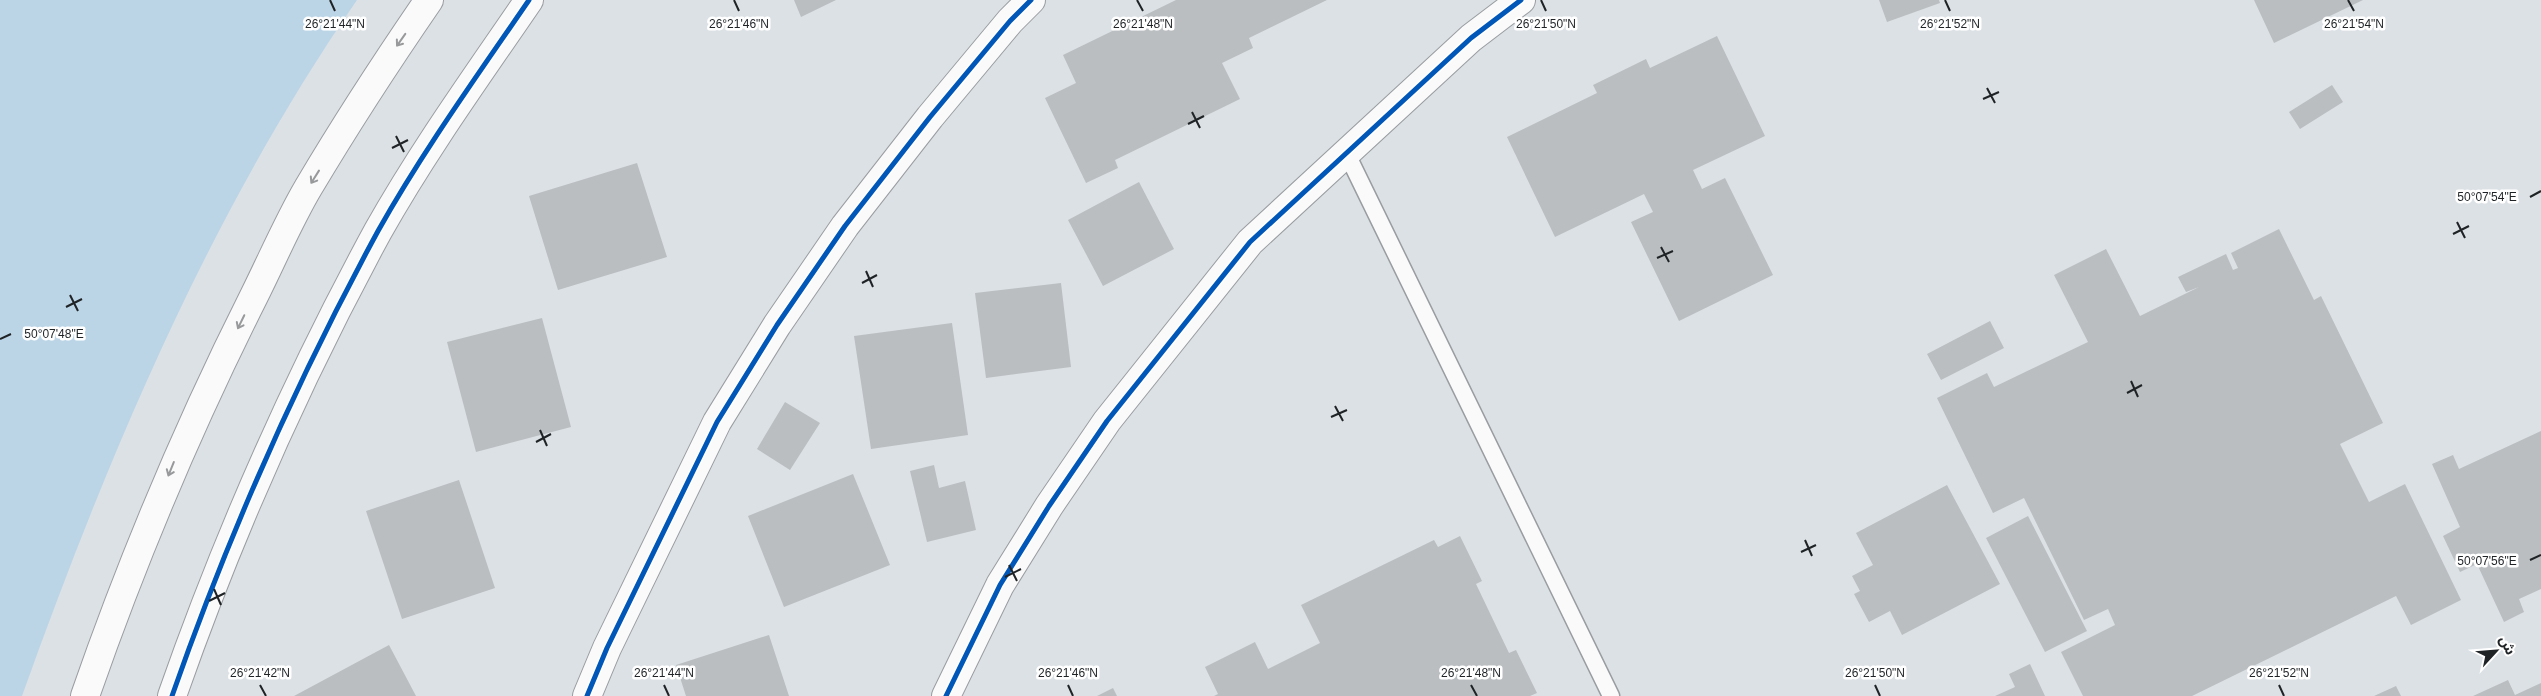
<svg xmlns="http://www.w3.org/2000/svg" width="2541" height="696" font-family="Arial,'Noto Sans Arabic',sans-serif">
<style>
.green{fill:#bbd5e7}
.building{fill:#babec1}
.lines{fill:none;stroke-linecap:round;stroke-linejoin:round}
.service-casing{stroke:#999da0;stroke-width:19}
.minor-casing{stroke:#999da0;stroke-width:30}
.service{stroke:#fafafb;stroke-width:16}
.minor{stroke:#fafafb;stroke-width:28}
.cycleway-casing{stroke:#fff;stroke-width:8}
.cycleway{stroke:#0057b8;stroke-width:5}
.oneway{stroke:#97999b}
.ticks{fill:none;stroke:#1f2326;stroke-width:2}
.ticks-label{font-size:12px;text-anchor:middle;fill:#1f2326;stroke:#fff;stroke-width:5;stroke-linejoin:round;paint-order:stroke}
</style>
<rect width="100%" height="100%" fill="#dce1e5"/>
<path class="green" d="M0,0H357C210,213 109,453 22,696H0Z"/>
<path class="building" d="M794,0H836L801,17Z
M1176,0H1327L1249,38L1253,48L1222,63L1240,99L1115,160L1118,168L1086,183L1045,98L1076,83L1063,55Z
M1879,0H1939L1940,3L1887,22Z
M2254,0H2363L2274,43Z
M1717,36L1765,136L1693,170L1702,189L1725,178L1773,275L1679,321L1631,222L1653,212L1644,194L1555,237L1507,137L1597,93L1593,85L1646,59L1650,68Z
M2332,85L2343,102L2300,129L2289,112Z
M637,163L667,257L558,290L529,196Z
M1139,182L1174,249L1103,286L1068,220Z
M2279,229L2314,300L2321,296L2383,423L2340,444L2369,502L2405,484L2461,600L2411,625L2396,596L2192,696H2083L2061,652L2115,625L2108,609L2084,620L2024,498L1993,513L1937,398L1987,373L1994,387L2088,342L2054,275L2106,249L2140,316L2199,287L2186,292L2178,277L2226,254L2233,270L2238,268L2231,253Z
M1061,283L1071,367L986,378L975,293Z
M542,318L571,427L476,452L447,342Z
M1990,321L2004,348L1941,380L1927,354Z
M952,323L968,435L871,449L854,336Z
M785,402L820,423L790,470L757,449Z
M2541,431V589L2519,599L2524,612L2504,622L2477,564L2460,572L2443,536L2460,527L2432,464L2453,455L2459,469Z
M934,465L939,488L965,481L976,530L927,542L910,471Z
M853,474L890,565L784,607L748,516Z
M459,480L495,588L402,619L366,511Z
M1947,485L2000,584L1902,635L1890,611L1869,622L1854,594L1860,591L1852,576L1873,565L1856,533Z
M2028,516L2087,631L2045,652L1986,538Z
M1460,536L1482,581L1476,584L1509,653L1516,650L1537,693L1530,696H1214L1218,694L1205,667L1255,642L1268,669L1320,643L1301,605L1434,540L1438,547Z
M769,635L789,696H686L676,665Z
M389,645L416,696H294Z
M2030,664L2045,696H1995L2015,687L2009,674Z
M2508,680L2515,695L2541,683V696H2473Z
M2396,686L2401,696H2374Z
M1113,688L1117,696H1097Z"/>
<g class="lines">
<g class="service-casing">
<path id="service" d="M1346,152L1611,696"/>
</g>
<g class="minor-casing">
<path id="minor" d="M85,696C133,558 188,427 254,296C272,260 288,222 308,188C346,124 387,61 429,0
M172,696C228,536 297,380 378,231C423,151 477,76 529,0
M587,696L607,648L717,422L777,325L845,226L930,117L1010,21L1031,0
M946,696L1000,585L1049,506L1107,421L1250,242L1471,38L1521,0"/>
</g>
<use href="#service" class="service"/>
<use href="#minor" class="minor"/>
<g class="cycleway-casing">
<path id="cycleway" d="M172,696C228,536 297,380 378,231C423,151 477,76 529,0
M587,696L607,648L717,422L777,325L845,226L930,117L1010,21L1031,0
M946,696L1000,585L1049,506L1107,421L1250,242L1471,38L1521,0"/>
</g>
<use href="#cycleway" class="cycleway"/>
</g>
<defs><path id="oneway-shaft" d="M-6 0H5M1.5-3L5.5 0L1.5 3" fill="none" stroke-width="1.6" stroke-linecap="round" stroke-linejoin="round" transform="scale(1.25)"/></defs>
<g class="oneway">
<use href="#oneway-shaft" transform="translate(401 40) rotate(125)"/>
<use href="#oneway-shaft" transform="translate(315 177) rotate(122)"/>
<use href="#oneway-shaft" transform="translate(241 322) rotate(116)"/>
<use href="#oneway-shaft" transform="translate(171 469) rotate(112)"/>
</g>
<path class="ticks" d="M330,0L335,11M734,0L739,11M1137,0L1143,11M1541,0L1546,11M1945,0L1950,11M2348,0L2354,11M1987,88L1995,103M1983,99L1999,92M1192,112L1200,128M1188,124L1204,116M396,136L404,152M392,148L408,140M2530,197L2541,191M2457,222L2465,238M2453,234L2469,226M1661,247L1669,262M1657,258L1673,251M866,271L873,287M862,283L877,275M70,295L78,311M66,307L82,299M0,339L11,334M2131,381L2138,397M2127,393L2142,385M1335,406L1343,421M1331,417L1347,410M540,430L547,446M536,442L551,434M1805,540L1812,556M1801,552L1816,545M2530,560L2541,555M1009,565L1017,581M1005,577L1021,569M214,589L221,605M209,601L225,593M260,685L266,696M664,685L669,696M1068,685L1073,696M1471,685L1477,696M1875,685L1880,696M2279,685L2284,696"/>
<g class="ticks-label">
<text x="335" y="28">26°21'44"N</text>
<text x="739" y="28">26°21'46"N</text>
<text x="1143" y="28">26°21'48"N</text>
<text x="1546" y="28">26°21'50"N</text>
<text x="1950" y="28">26°21'52"N</text>
<text x="2354" y="28">26°21'54"N</text>
<text x="2487" y="201">50°07'54"E</text>
<text x="54" y="338">50°07'48"E</text>
<text x="2487" y="565">50°07'56"E</text>
<text x="260" y="677">26°21'42"N</text>
<text x="664" y="677">26°21'44"N</text>
<text x="1068" y="677">26°21'46"N</text>
<text x="1471" y="677">26°21'48"N</text>
<text x="1875" y="677">26°21'50"N</text>
<text x="2279" y="677">26°21'52"N</text>
</g>
<g transform="translate(2496 651) rotate(64)" stroke="#ffffff" stroke-width="4" paint-order="stroke">
<path d="M0-4L9 19L0 12L-9 19Z" fill="#1f2326"/>
<text y="-8" font-size="14" font-weight="bold" text-anchor="middle" fill="#1f2326">ش</text>
</g>
</svg>
